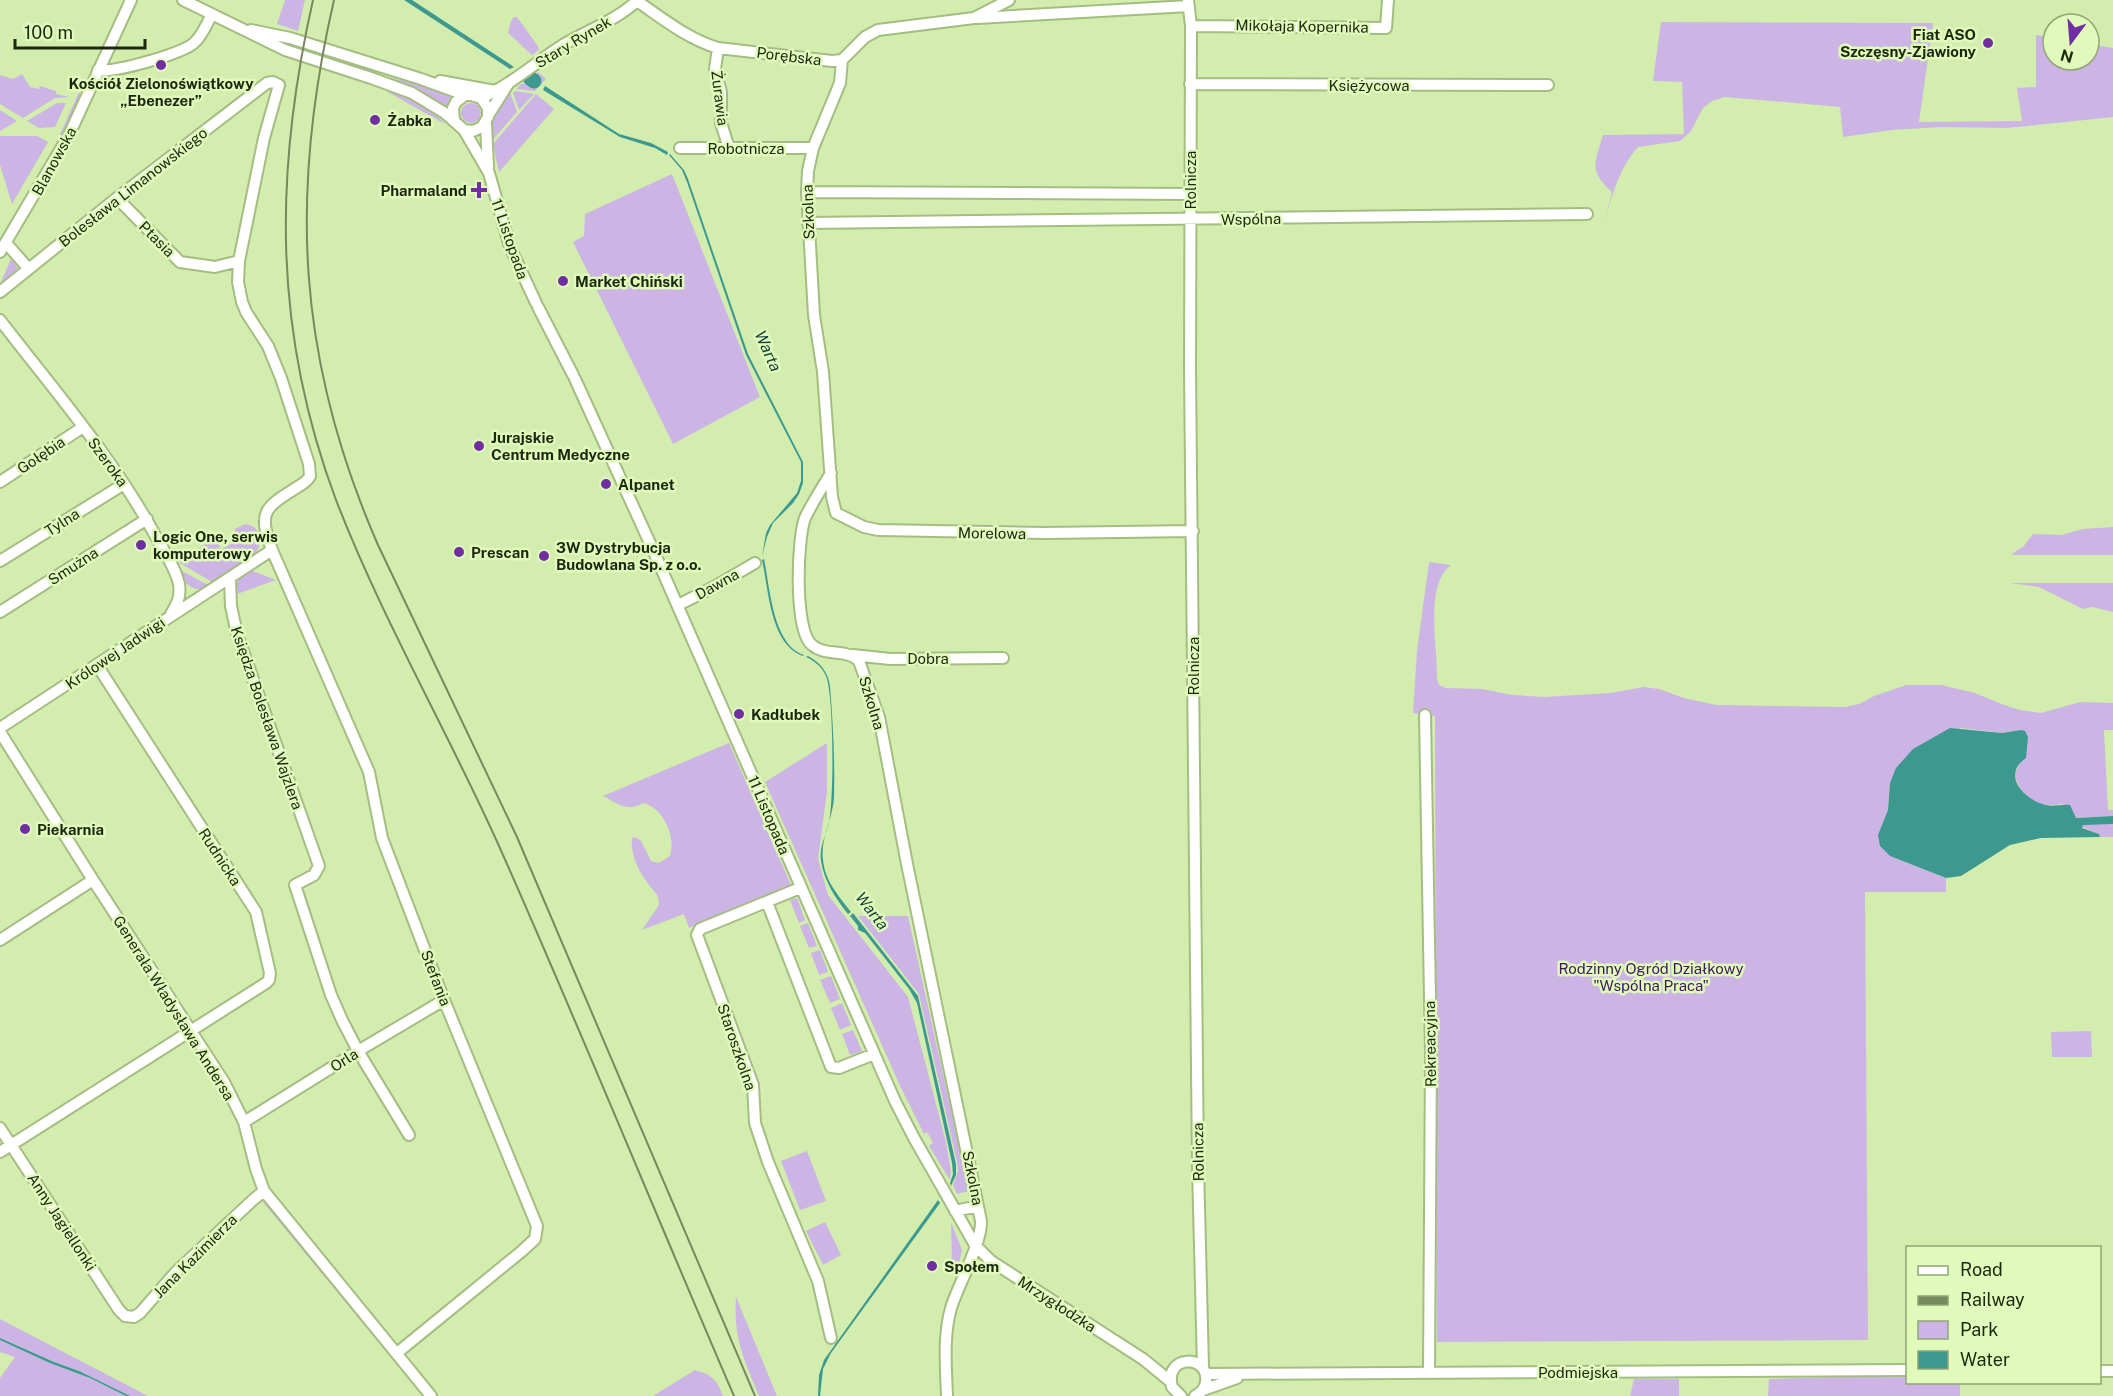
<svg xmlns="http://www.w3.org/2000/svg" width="2113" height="1396" font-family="'Public Sans',sans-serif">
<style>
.green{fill:#ccb5e5}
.water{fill:#3d9990}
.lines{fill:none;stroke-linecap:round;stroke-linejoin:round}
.river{stroke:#3d9990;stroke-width:15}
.minor-casing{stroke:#a4bd80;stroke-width:14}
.minor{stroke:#fff;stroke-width:10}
.rail{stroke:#77895e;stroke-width:2}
.poi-dot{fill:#702ea2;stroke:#dffabb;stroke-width:2}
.labels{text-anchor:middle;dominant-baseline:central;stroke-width:5;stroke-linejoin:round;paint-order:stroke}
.street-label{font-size:15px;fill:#1d260e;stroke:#dffabb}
.poi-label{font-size:15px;font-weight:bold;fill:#1d260e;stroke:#dffabb;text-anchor:start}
.park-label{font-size:15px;fill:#3f185d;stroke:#dffabb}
.water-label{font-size:16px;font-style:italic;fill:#133d39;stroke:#dffabb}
</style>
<rect width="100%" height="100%" fill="#d2edae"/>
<path class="green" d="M285,0H305L298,31L277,24Z
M514,17H517L538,46L539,50L532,55L508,33L511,21Z
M1661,22L1933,23L1919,122L2022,121L2017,88L2036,87V35L2053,38V60H2089V44L2113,48V117L2007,128L1942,127L1892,130L1843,137L1840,107L1725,97L1712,101L1703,108L1691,131L1680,141L1638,147C1614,174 1608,212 1599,246L1612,192C1588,170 1595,163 1603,135L1684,134L1682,82L1653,81Z
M538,72L546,79L535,91L516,89L521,84L531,83Z
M22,74L30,87L39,89L40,86L56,91V94L69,97L55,98L23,118L0,104V75L13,79Z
M392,78C408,83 445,85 453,100L449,106C444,106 397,82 392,78Z
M386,91C408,95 431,107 445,124Z
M515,91L534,94L519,110L513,93Z
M79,92L81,96L59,142L57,141Z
M510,92L517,112L490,143L493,117Z
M536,94L554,109L499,172L493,144Z
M57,103H66L55,127L39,128L27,121Z
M461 113a10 10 0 1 1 20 0a10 10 0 1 1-20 0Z
M0,110L17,121L0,131Z
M0,136H37L48,142L12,204L0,165Z
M672,174L760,397L673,444L573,242L584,236L585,214Z
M11,259L18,268L0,285V284Z
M245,524C261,526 263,541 256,553L212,582L180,563L179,560L216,538L220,548L222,549L234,542L235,529Z
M2113,527V555H2012L2013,553L2023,547L2033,534L2061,535L2083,529Z
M1429,562L1451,565C1424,585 1438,648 1437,679L1439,685L1446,688L1482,689L1513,695L1545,697L1610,693L1644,687L1659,689L1684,698L1716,705L1845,707L1859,704L1874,696L1906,685H1941L1975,693L2004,705L2020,710L2041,713L2080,702L2113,703V730H2104L2108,810H2113V816L2076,818L2062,804C2040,810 2017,795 2015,773L2021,761V730L2002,733L1961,728L1913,749L1890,783L1888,810L1881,828L1880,846L1890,856L1946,878V892H1865L1868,1340L1437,1342L1435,716L1413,713L1417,651Z
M180,570L208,585L202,589C189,590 183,581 180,570Z
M250,570L276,580L234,595C235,582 238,577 250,570Z
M2009,583H2113V612L2092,607L2083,609L2039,587Z
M729,743L791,885L689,928L684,914L642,930L659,905L658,896C644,879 630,861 632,838L635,837L641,841L651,861L659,863L670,856C676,837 664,809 644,803C627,812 618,804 603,796Z
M827,743V792L818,859L828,895L908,997L946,1142L951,1171L950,1180L929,1146L933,1143L927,1132L924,1134L901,1088L765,782Z
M2083,824H2113V837H2100L2099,834L2082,827Z
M797,898L805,920L799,923L790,900Z
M858,916H908L969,1191L957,1194L953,1185L958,1171L957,1162L919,994Z
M808,923L817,946L809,948L800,926Z
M820,950L828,972L819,975L811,953Z
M831,976L840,999L830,1003L820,980Z
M842,1003L851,1025L840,1030L831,1008Z
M853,1030L862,1051L850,1055L842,1034Z
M2091,1031L2092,1057H2052L2051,1032Z
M807,1151L826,1201L800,1210L781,1161Z
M262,1201L265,1202L367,1325L366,1327Z
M825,1222L841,1255L823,1265L806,1231Z
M951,1222L962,1250L958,1268H952Z
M736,1297L777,1396H759C744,1359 733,1338 736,1297Z
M0,1319L148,1396H130L79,1371L54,1362L0,1338Z
M0,1340L90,1378L126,1396H0V1378L15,1357L0,1352Z
M695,1370C713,1375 717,1380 723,1396H653Z
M1833,1377H1907L1908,1382L1960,1383V1396H1768L1769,1379Z
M1634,1379H1679V1396H1630Z"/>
<path class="water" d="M404,0H412L514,67L510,69Z
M545,86L619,134L651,143L668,152L667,155L655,148L620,137L543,90Z
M670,154L684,170L688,179L748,354L803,462V483L799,494L793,503L773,523L767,537L762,557L766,533L770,525L797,493L801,481V462L746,355L687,182L682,170L669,155Z
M764,559C770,588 773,645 804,655L803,656C770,644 769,590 762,560Z
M808,656C821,663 828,672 830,686C833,723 835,760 834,797C833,819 820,838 823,860C825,881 838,895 851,912L848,914C836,899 824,881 821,861C819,846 826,836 829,822C834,800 834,695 826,676C822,667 815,661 806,657Z
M1950,728L2002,733L2021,730L2025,731L2028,737L2026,758C2001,775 2024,800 2046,805C2054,807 2062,804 2070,805L2076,818L2113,816V824L2083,825L2082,828L2099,834L2100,837L2041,838L2010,845L1961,876L1946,878L1890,856L1880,846L1878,835L1888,810L1890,783L1896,768L1913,749Z
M853,913L918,996L956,1164V1175L951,1186L950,1183L953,1174L952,1163L917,1003L909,989L865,933L858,930V926L850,916Z
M938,1200L940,1203L831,1353L823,1369L820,1396H818L819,1375L824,1360Z
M0,1338L54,1362L79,1371L130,1396H126L90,1378L50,1363L0,1340Z"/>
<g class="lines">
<path class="river" d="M530,78L534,81"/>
<g class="minor-casing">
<path id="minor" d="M183,0L285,50L371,78L412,93L445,113L464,130L473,131L482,127L488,117V108L481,98L471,95H465L456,102L453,108L454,120
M1188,0L1191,26L1190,370L1198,1167L1203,1367
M637,1C663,19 688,39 718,48L832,61L842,60L865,37L878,30L974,18L1009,0
M977,18L1189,6
M1191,26L1386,28L1388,0
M251,30L290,38L421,79L465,95
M718,48L715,69L721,92V123L729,148
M842,60L840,83L813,148L808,171L807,192L814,315L823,372L832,497L836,513L864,527L878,530L1045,533L1193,531
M98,70C114,73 181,54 194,43C202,36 207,24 212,14
M440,81L495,91
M1190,84L1548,85
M481,98C511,85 536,62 563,45C588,30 617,20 638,0
M489,114L508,84
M486,123L488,167
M464,130L489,173L510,247L536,303
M680,148H813
M807,192L1190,194
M117,198L180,262L215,267L239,261
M808,223L1587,214
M6,243L28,268
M0,252L69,135L131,0
M0,292L117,198L267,83L273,82L279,85L264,138L239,261L238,282L242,302L246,312L268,346L281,378L309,464L310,476C307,482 302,484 296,488C264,508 258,512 272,550L0,728
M538,307L573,375
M0,320C54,390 113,458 155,535C164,551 175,567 179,584C181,597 177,604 171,614
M575,379L654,552L895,1101L914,1138L975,1245L991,1261L1143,1359L1170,1381
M831,473C822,488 812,503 805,518C797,539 794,631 812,645C826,657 846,648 859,661L879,717L907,864L981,1221C982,1243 958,1285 951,1308C943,1336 946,1367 947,1396
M0,482L83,427
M272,550L369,772L382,838L444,1000L537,1226L535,1239L522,1251L397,1353
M0,561L124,484
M230,579L231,606L237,634L319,866L314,875L295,885L331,995L342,1020L358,1051L409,1135
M678,605L712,588L755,563
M0,612L147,519
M853,655L890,659L1003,658
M1425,715L1431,1055L1429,1373
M0,732L93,880L224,1082L244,1122L256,1169L264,1191L431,1396
M800,888L700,929L697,935L753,1085L755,1123L768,1162L818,1281L831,1338
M767,902L831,1067L839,1068L874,1054
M0,940L93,880
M244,1122L358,1051L444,1000
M0,1128L119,1310L125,1316L134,1317L140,1313L176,1272L254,1199L264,1191
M0,1152L266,983L269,980L270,973L256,912L97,665
M955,1211L978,1206
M2100,1371H2113
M1206,1374L1908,1370
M1203,1390L1237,1378
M1181,1396L1172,1387C1163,1354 1210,1354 1206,1382C1205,1389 1201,1393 1195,1396"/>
</g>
<use href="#minor" class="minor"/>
<path class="rail" d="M313,0C274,173 273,332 336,500C382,619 447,730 499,846C580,1028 655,1213 734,1396
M334,0C289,195 297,360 378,545L517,837L755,1396"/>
</g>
<g class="poi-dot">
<circle cx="1988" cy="43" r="6"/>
<circle cx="161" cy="65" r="6"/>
<circle cx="375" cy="120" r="6"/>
<path d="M476 181h6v6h6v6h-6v6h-6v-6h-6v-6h6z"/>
<circle cx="563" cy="281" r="6"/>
<circle cx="479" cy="446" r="6"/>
<circle cx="606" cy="484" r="6"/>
<circle cx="141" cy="545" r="6"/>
<circle cx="459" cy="552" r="6"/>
<circle cx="544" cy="556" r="6"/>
<circle cx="739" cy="714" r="6"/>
<circle cx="25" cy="829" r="6"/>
<circle cx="932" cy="1266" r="6"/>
</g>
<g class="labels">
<g class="street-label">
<text transform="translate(1302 26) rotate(1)">Mikołaja Kopernika</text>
<text transform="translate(573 42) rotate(-31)">Stary Rynek</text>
<text transform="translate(789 56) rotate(7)">Porębska</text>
<text x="1369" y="85">Księżycowa</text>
<text transform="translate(720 98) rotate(83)">Żurawia</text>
<text x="746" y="148">Robotnicza</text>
<text transform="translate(54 161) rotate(-61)">Blanowska</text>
<text transform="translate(1190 180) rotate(-90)">Rolnicza</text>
<text transform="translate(133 187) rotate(-38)">Bolesława Limanowskiego</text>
<text transform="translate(808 212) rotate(-92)">Szkolna</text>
<text transform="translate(1251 219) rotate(-1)">Wspólna</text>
<text transform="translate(157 239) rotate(45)">Ptasia</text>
<text transform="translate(510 239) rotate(71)">11 Listopada</text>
<text transform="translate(41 455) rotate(-34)">Gołębia</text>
<text transform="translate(108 462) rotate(54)">Szeroka</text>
<text transform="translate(62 522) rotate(-32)">Tylna</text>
<text transform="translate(992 533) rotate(1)">Morelowa</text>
<text transform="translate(73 566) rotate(-33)">Smużna</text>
<text transform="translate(717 584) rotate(-29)">Dawna</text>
<text transform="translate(115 653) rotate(-34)">Królowej Jadwigi</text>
<text x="928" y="658">Dobra</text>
<text transform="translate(1193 666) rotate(-90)">Rolnicza</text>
<text transform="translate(872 703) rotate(73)">Szkolna</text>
<text transform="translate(267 718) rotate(71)">Księdza Bolesława Wajzlera</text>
<text transform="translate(769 815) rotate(67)">11 Listopada</text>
<text transform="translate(220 857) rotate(57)">Rudnicka</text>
<text transform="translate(436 978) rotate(69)">Stefania</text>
<text transform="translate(174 1008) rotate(58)">Generała Władysława Andersa</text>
<text transform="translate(1430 1044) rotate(-91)">Rekreacyjna</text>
<text transform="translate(737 1047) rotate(71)">Staroszkolna</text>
<text transform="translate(344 1060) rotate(-32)">Orla</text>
<text transform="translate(1198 1152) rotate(-91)">Rolnicza</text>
<text transform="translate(973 1178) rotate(79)">Szkolna</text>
<text transform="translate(62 1222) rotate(57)">Anny Jagiellonki</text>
<text transform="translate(195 1256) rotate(-45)">Jana Kazimierza</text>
<text transform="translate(1057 1304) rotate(33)">Mrzygłodzka</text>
<text x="1578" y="1372">Podmiejska</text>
</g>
<g class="poi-label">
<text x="1976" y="34" text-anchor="end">Fiat ASO<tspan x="1976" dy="17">Szczęsny-Zjawiony</tspan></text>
<text x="161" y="83" text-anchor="middle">Kościół Zielonoświątkowy<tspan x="161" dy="17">„Ebenezer”</tspan></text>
<text x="387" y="120">Żabka</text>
<text x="467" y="190" text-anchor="end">Pharmaland</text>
<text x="575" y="281">Market Chiński</text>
<text x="491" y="437">Jurajskie<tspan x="491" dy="17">Centrum Medyczne</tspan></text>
<text x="618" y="484">Alpanet</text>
<text x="153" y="536">Logic One, serwis<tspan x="153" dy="17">komputerowy</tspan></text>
<text x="556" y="547">3W Dystrybucja<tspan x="556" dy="17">Budowlana Sp. z o.o.</tspan></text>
<text x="471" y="552">Prescan</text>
<text x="751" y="714">Kadłubek</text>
<text x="37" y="829">Piekarnia</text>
<text x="944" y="1266">Społem</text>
</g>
<g class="park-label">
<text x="1651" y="968">Rodzinny Ogród Działkowy<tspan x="1651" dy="17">"Wspólna Praca"</tspan></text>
</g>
<g class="water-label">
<text transform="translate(768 351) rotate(66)">Warta</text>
<text transform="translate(872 911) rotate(52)">Warta</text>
</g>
</g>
<rect x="1906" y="1246" width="195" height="138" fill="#dffabb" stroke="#91a576" stroke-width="1.5"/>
<rect x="1918" y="1266" width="30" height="9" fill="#ffffff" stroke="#91a576" stroke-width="1.5"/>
<text x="1960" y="1276" font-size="18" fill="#1d260e">Road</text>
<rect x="1918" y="1296" width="30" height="9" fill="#77895e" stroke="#91a576" stroke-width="1.5"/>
<text x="1960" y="1306" font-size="18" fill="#1d260e">Railway</text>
<rect x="1918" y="1321" width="30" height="18" fill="#ccb5e5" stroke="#91a576" stroke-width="1.5"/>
<text x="1960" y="1336" font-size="18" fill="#1d260e">Park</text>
<rect x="1918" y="1351" width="30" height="18" fill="#3d9990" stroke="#91a576" stroke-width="1.5"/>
<text x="1960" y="1366" font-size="18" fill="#1d260e">Water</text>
<g transform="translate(2071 42) rotate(196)"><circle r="28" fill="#dffabb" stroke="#91a576" stroke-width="1.5"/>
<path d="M0-4.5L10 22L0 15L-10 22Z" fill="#702ea2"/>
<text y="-9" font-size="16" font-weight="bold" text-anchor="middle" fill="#1d260e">N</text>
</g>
<path d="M15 39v9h130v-9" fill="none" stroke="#1d260e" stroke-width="3"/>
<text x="24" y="39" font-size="18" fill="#1d260e" stroke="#dffabb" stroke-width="4.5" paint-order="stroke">100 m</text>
</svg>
